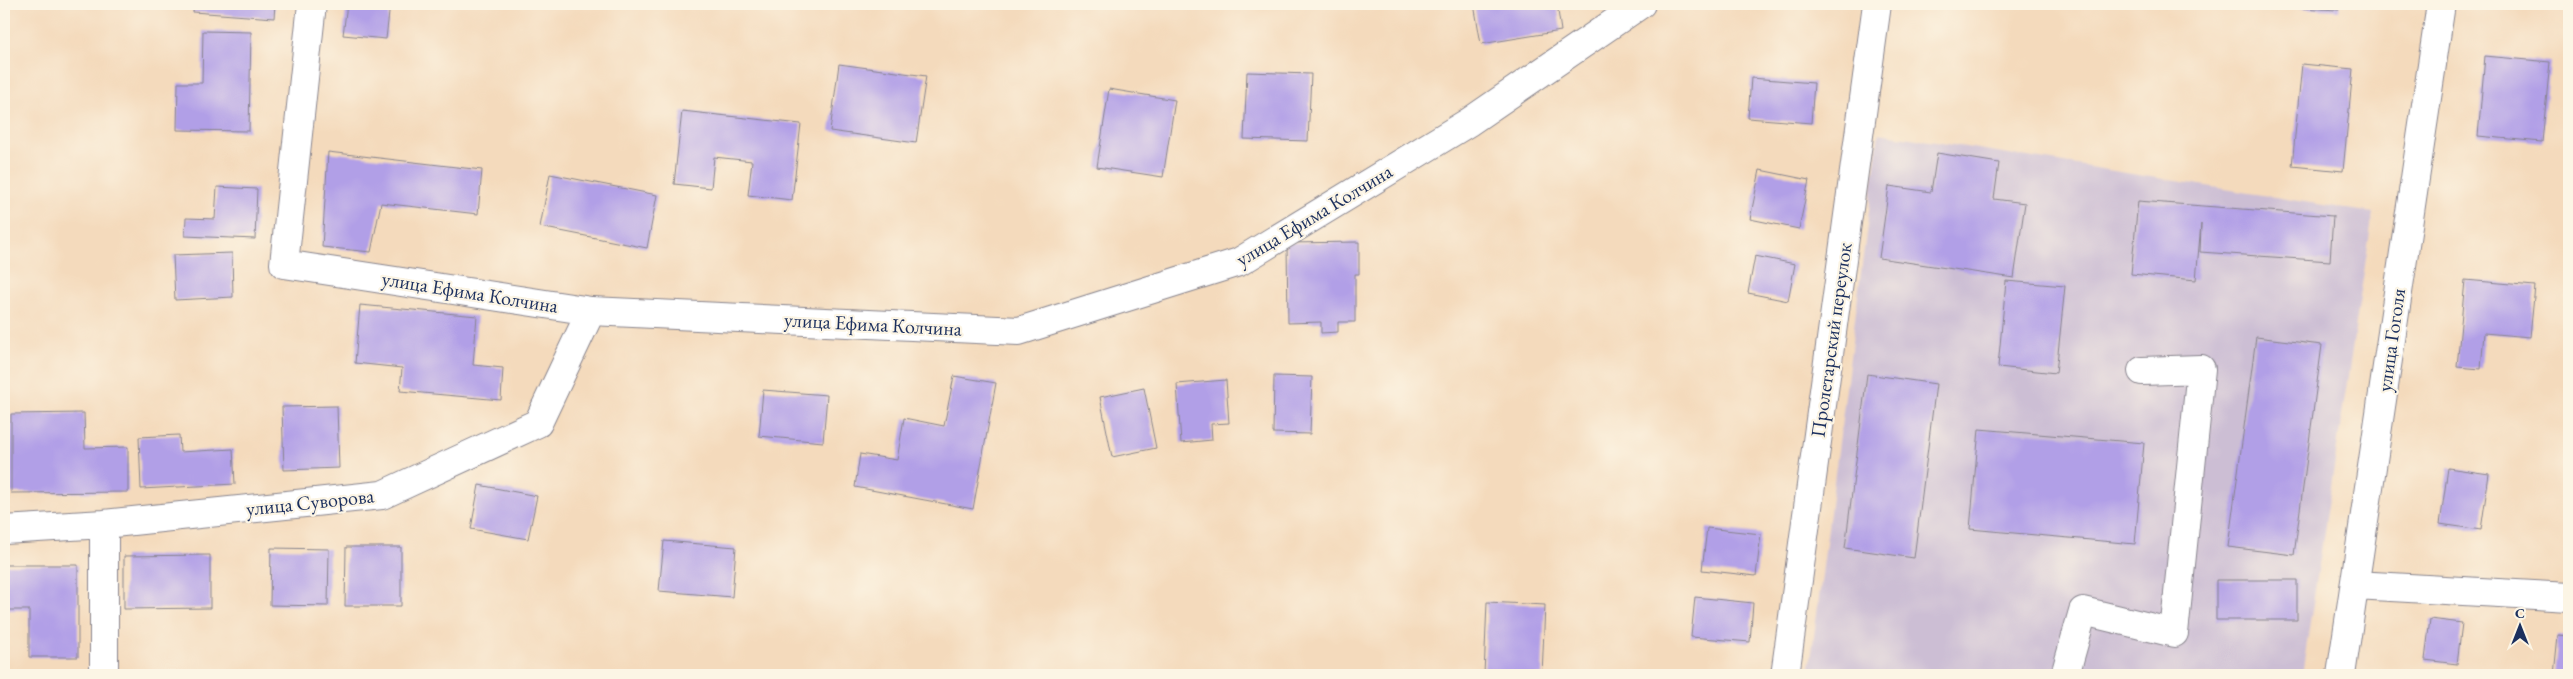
<svg xmlns="http://www.w3.org/2000/svg" width="2573" height="679" font-family="'EB Garamond',serif">
<style>
.industrial{fill:#ccbed4}
.building{fill:#b19fe7}
.lines{fill:none;stroke-linecap:round;stroke-linejoin:round}
.minor-casing{stroke:#88848d;stroke-width:30}
.minor{stroke:#fff;stroke-width:28}
.labels{text-anchor:middle;dominant-baseline:central;stroke-width:4.5;stroke-linejoin:round;paint-order:stroke}
.street-label{font-size:20px;fill:#1b2f5e;stroke:#fcf5e5}
</style>
<rect width="100%" height="100%" fill="#fcf5e5"/>
<filter id="ink" filterUnits="userSpaceOnUse"><feTurbulence type="fractalNoise" baseFrequency=".02" numOctaves="2"/><feDisplacementMap in="SourceGraphic" scale="10" xChannelSelector="R" yChannelSelector="G"/><feConvolveMatrix kernelMatrix="1 2 1 2 8 2 1 2 1" color-interpolation-filters="sRGB"/></filter>
<filter id="wash" filterUnits="userSpaceOnUse"><feTurbulence type="fractalNoise" baseFrequency=".0096" numOctaves="4" result="noise"/><feDisplacementMap in="SourceGraphic" scale="20" xChannelSelector="R" yChannelSelector="G"/><feGaussianBlur stdDeviation="1.12" result="paint"/><feColorMatrix in="noise" values="0 0 0 0 0 0 0 0 0 0 0 0 0 0 0 0 0 1.4 0 .05"/><feComposite in="paint" operator="in"/></filter>
<g filter="url(#wash)">
<rect width="100%" height="100%" fill="#f4dabc"/>
<path class="industrial" d="M1879,133L2373,213L2302,675H1809Z"/>
<g id="blocks">
<path class="building" d="M194,4H275L274,18L193,12Z
M347,4H390L386,39L343,35Z
M1474,4H1557L1561,31L1481,44Z
M2259,4H2340L2339,10L2259,6Z
M203,31L251,32L249,131L177,130L178,83H202Z
M2485,56L2550,62L2542,142L2478,136Z
M839,64L926,76L916,143L830,131Z
M2302,64L2353,69L2343,171L2292,166Z
M1247,72L1311,74L1308,141L1244,139Z
M1751,78L1814,83L1811,123L1748,118Z
M1109,89L1175,100L1163,177L1097,167Z
M682,111L801,124L792,200L748,195L752,161L714,157L711,188L674,184Z
M328,152L482,170L478,214L381,203L371,252L322,247Z
M1937,153L1999,163L1994,199L2025,203L2014,278L1879,258L1889,186L1931,192Z
M1760,170L1809,180L1799,229L1750,219Z
M550,174L657,195L647,248L540,227Z
M217,187L257,189L255,239L185,236L186,218L215,219Z
M2138,201L2333,216L2330,261L2200,252L2201,224L2196,280L2131,274Z
M1359,242V274H1355V322H1338V332L1321,333V322L1288,323L1287,243Z
M232,253L233,297L175,300L173,255Z
M1755,256L1795,264L1788,301L1748,293Z
M2465,280L2535,286L2530,337L2484,333L2481,369L2457,367Z
M2006,281L2065,286L2056,373L1998,367Z
M360,305L477,316L473,365L503,368L501,400L400,391L402,368L355,363Z
M2256,337L2322,345L2294,555L2228,547Z
M1867,374L1936,384L1914,558L1845,548Z
M954,376L996,383L973,509L855,487L860,454L897,460L904,418L944,426Z
M1274,376L1312,377L1310,434L1273,433Z
M1226,380L1229,423L1211,424L1212,440L1181,443L1177,384Z
M1144,388L1156,448L1112,457L1100,397Z
M763,390L827,395L823,442L759,436Z
M337,406L339,468L284,470L282,407Z
M84,413L85,448L128,447V492L11,493V414Z
M1979,429L2144,443L2135,544L1970,529Z
M179,435L180,452L233,449L235,484L141,489L139,437Z
M2448,468L2489,474L2481,530L2440,524Z
M479,485L537,496L528,539L471,529Z
M1707,528L1761,534L1756,576L1702,570Z
M664,541L736,547L732,597L659,591Z
M346,547H401V606H345Z
M271,548L329,549L328,606L270,605Z
M210,555V608L124,609V556Z
M4,565H78V657H29V610H4Z
M2216,580H2297V620H2216Z
M1695,597L1753,603L1750,642L1691,637Z
M1487,602L1545,605L1542,675H1484Z
M2430,619L2462,623L2457,664L2425,660Z
M2558,635L2569,636V675H2554Z"/>
</g>
</g>
<g filter="url(#ink)">
<use href="#blocks" fill-opacity="0" stroke="#88848d" stroke-width="1"/>
<g class="lines">
<g class="minor-casing">
<path id="minor" d="M312,4L284,264L591,311L1019,331L1239,262L1469,122L1641,4
M104,524V675
M4,530L104,524L382,495L538,423L591,311
M2355,585L2569,597
M1785,675L1877,4
M2065,675L2083,611L2174,633L2201,369L2142,371
M2341,675L2441,4"/>
</g>
<use href="#minor" class="minor"/>
</g>
</g>
<g class="labels">
<g class="street-label">
<text transform="translate(1314 215) rotate(-31)">улица Ефима Колчина</text>
<text transform="translate(470 292) rotate(9)">улица Ефима Колчина</text>
<text transform="translate(873 324) rotate(3)">улица Ефима Колчина</text>
<text transform="translate(1831 340) rotate(-82)">Пролетарский переулок</text>
<text transform="translate(2391 340) rotate(-82)">улица Гоголя</text>
<text transform="translate(310 502) rotate(-6)">улица Суворова</text>
</g>
</g>
<rect width="2573" height="679" fill="none" stroke="#fcf5e5" stroke-width="20"/>
<g transform="translate(2520 626)" stroke="#fcf5e5" stroke-width="4" paint-order="stroke">
<path d="M0-4L9 19L0 12L-9 19Z" fill="#1b2f5e"/>
<text y="-8" font-size="14" font-weight="bold" text-anchor="middle" fill="#1b2f5e">С</text>
</g>
</svg>
